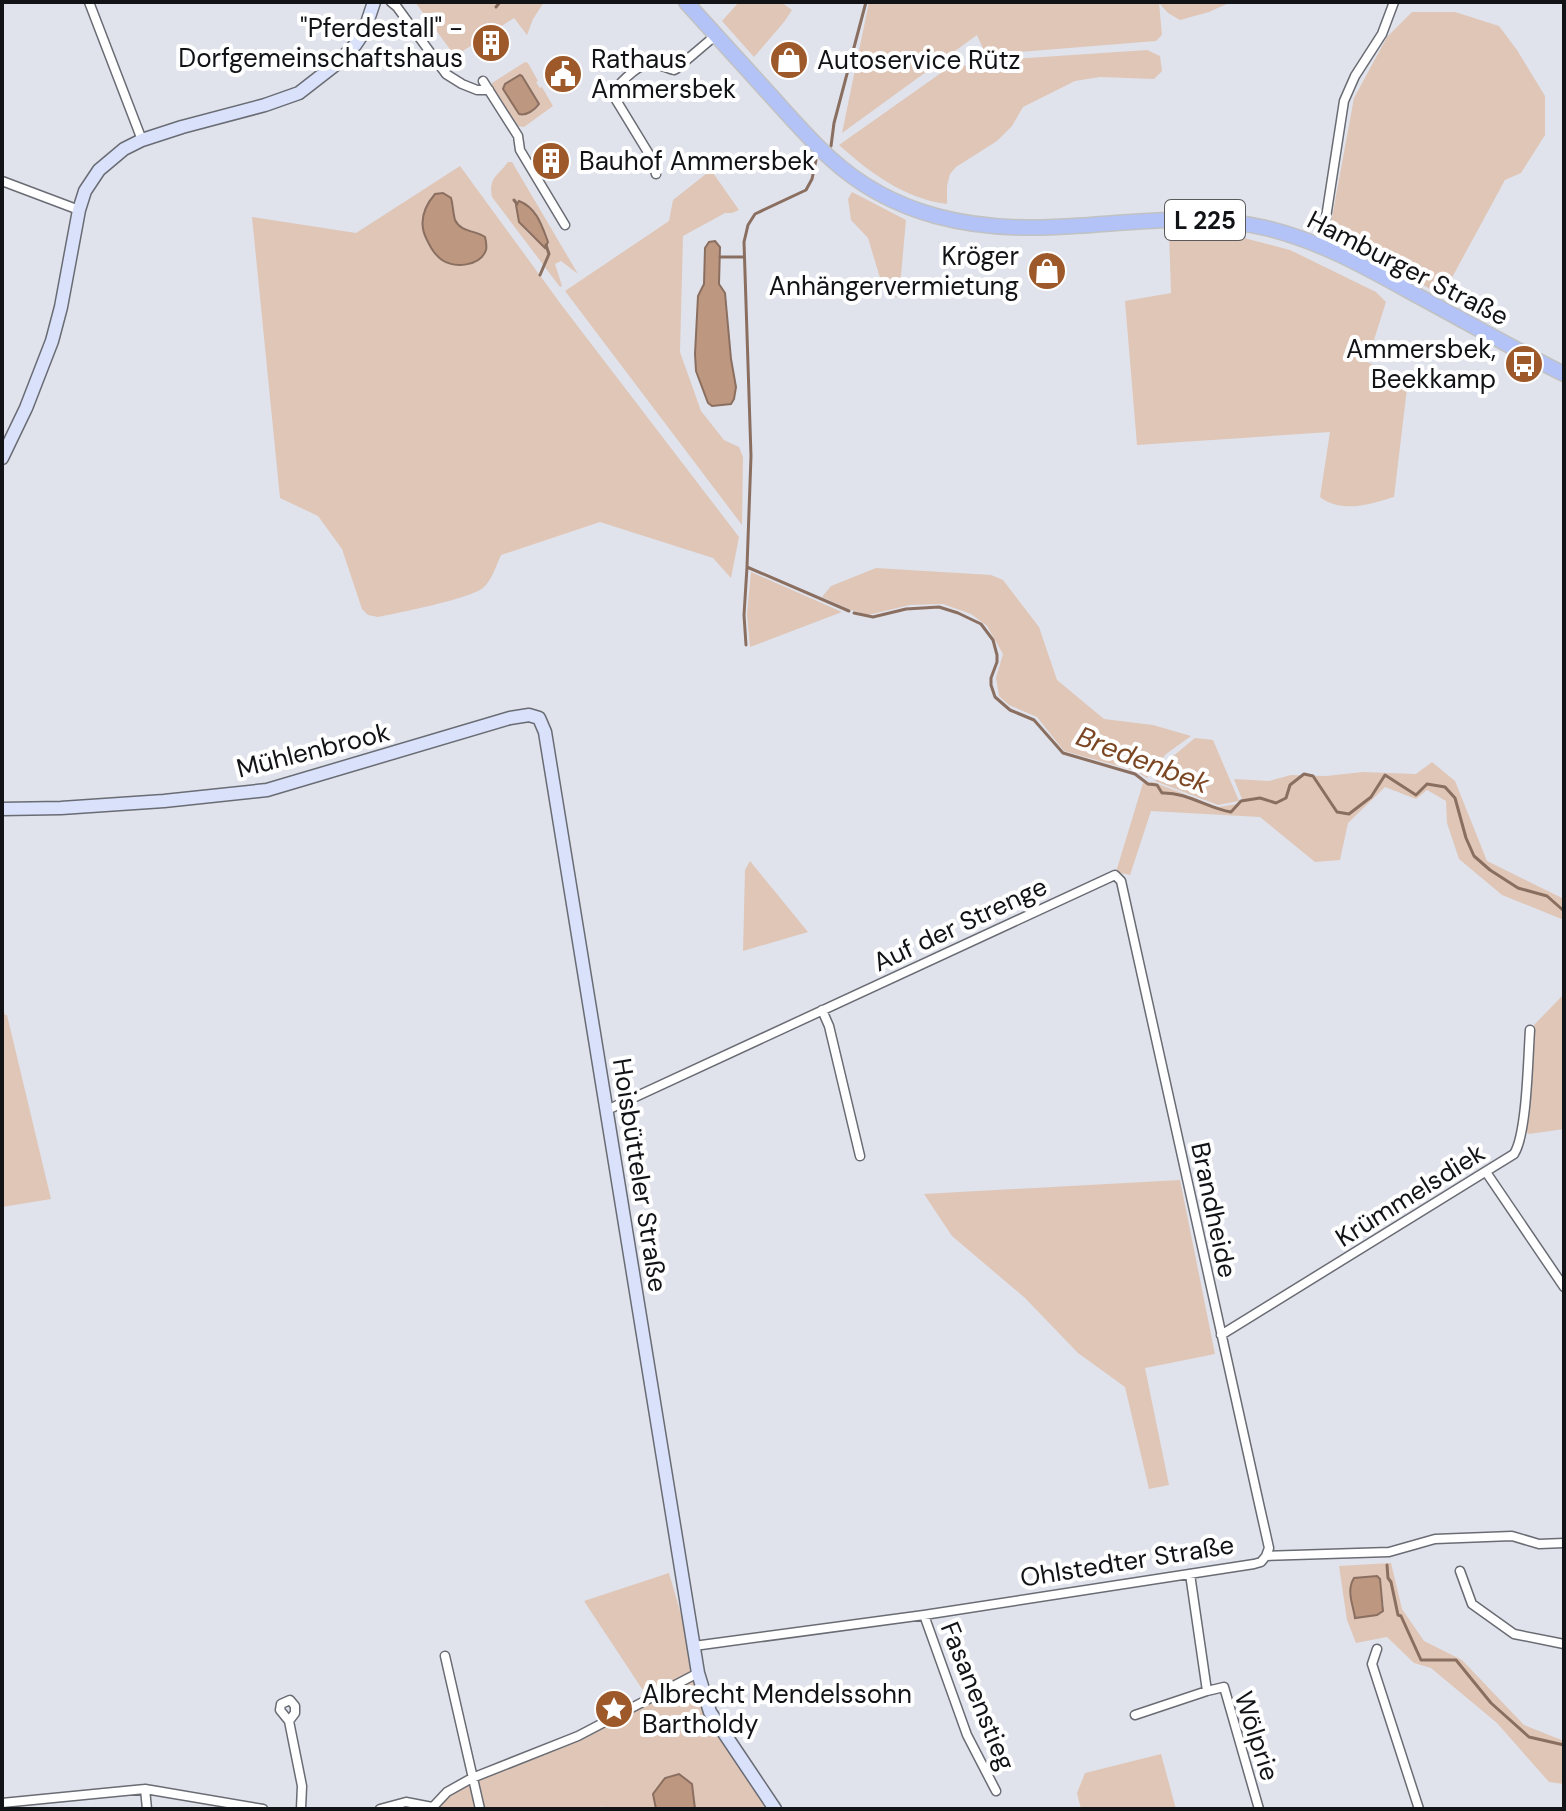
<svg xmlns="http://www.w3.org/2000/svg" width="1566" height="1811" font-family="'DM Sans',sans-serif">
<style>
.green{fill:#dfc6b7;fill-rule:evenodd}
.water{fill:#be9780;stroke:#8a6f60;stroke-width:2}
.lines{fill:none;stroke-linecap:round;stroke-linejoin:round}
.stream{stroke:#8a6f60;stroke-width:3}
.street-casing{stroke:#6a6c74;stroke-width:11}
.secondary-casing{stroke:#6a6c74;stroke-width:15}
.primary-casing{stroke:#c1c2c2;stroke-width:17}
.street{stroke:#fff;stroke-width:8}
.secondary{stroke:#d9e1fb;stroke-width:12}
.primary{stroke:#b3c2f7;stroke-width:14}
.labels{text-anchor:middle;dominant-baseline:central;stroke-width:8;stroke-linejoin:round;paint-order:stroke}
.shield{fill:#fff;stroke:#595a5c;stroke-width:2}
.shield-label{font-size:24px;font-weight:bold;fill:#121316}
.poi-label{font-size:26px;fill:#121316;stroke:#fff;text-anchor:start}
.street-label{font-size:26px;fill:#121316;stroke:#fff}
.water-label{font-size:28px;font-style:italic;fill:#7b4623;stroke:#fff}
</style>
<rect width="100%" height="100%" fill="#e0e3ec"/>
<path class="green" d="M415,2H544L533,19L527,35L514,18L455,56Z
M739,2H781L792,10L784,22L754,57L722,21Z
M869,2H1231L1209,12L1180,20L1168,13L1159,3L1162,35L1156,41L995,54L984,51L977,35L842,133Z
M1412,12H1455L1499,26L1517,50L1545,96V135L1521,173L1505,180L1442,296L1401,272L1387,261L1345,240L1330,228L1354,98L1387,37Z
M1147,50L1160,56L1162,71L1154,79L1100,77L1075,81L1023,107L1012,126L997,141L956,167L950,174L947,186V204C905,199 869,172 839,145L948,68L1013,59Z
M525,62L528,63L538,81L536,82L540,88L542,87L553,106L524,127L517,126L492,86V83Z
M508,162H512L578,274L561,261L555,264L562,286L560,287L492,197C488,177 498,176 508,162ZM517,210L540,222L548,242L545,247C533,238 517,226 517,210Z
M460,166L563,307L739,537L731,578L713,558L600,522L501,555C496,566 492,580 483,588C469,599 398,613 378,617L368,615L362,609L342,549L318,516L280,498L252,217L356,233ZM454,207C454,226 462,231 480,233L433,251L423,232Z
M711,170L739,210L732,213H725L683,236L680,352L701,411L724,440L739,447L743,457L742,525L565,291L669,221L673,200Z
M852,192L906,220L899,297L886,298L868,238L851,220L848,199Z
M1169,232L1240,237L1290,250L1376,292L1386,302L1367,362L1408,380L1394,497C1371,504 1342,514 1320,497L1330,432L1137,445L1125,301L1171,293Z
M876,568L991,575L1003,580L1039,627L1057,680L1104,719L1153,725L1191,736L1166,754L1147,778L1136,771L1064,751L1037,717L1009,705L999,696L996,678L1003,654L987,626L971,614L943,604L910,605L868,615L851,610L822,597L831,586Z
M751,572L842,612L750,647L747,614Z
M1195,738L1213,740L1239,801L1218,805L1155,781L1172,757Z
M1432,762L1455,781L1487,861L1564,899V920L1502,895L1459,859L1447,823L1446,801L1427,790L1416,799L1385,787L1348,823L1340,860L1315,862L1260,817L1151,811L1130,875L1116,872L1143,783L1153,782L1218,807L1237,804L1242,799L1234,779L1269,781L1291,775L1326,776L1363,772L1416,774Z
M750,861L808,932L743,951L745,870Z
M1564,994V1129L1529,1134L1524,1130L1534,1025Z
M2,1006L5,1015H7L51,1199L2,1207Z
M1180,1180L1215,1354L1145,1368L1169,1485L1149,1489L1125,1387L1078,1353L1025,1298L952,1236L924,1194Z
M1391,1563L1402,1609L1424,1641L1462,1660L1524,1725L1564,1741V1784L1549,1782L1497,1723L1431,1668L1414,1663L1387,1637L1356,1643L1347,1620L1339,1566ZM1377,1576L1380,1579L1384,1607L1355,1618L1349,1592Z
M669,1573L698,1673L705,1715L769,1809H695L693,1807L653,1794L656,1809H604L602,1806L599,1809H431L447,1792L578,1736L648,1698L584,1601Z
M1161,1754L1176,1809H1081L1077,1793L1085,1773Z"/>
<path class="water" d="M520,75L522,76L539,104C535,110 526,116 519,114L503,89L505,84Z
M443,193L451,198C453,205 453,213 455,220C461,233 476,230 485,237C486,241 487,246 486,250C480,267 454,268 442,260C434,254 431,248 427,240C418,223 423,208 435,194Z
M519,201C537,208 542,226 548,242L545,248L519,222L516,205Z
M715,241L720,247L719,284L725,293L731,359L736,387L734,399L731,404L712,406L708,403L696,371L695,354L698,296L704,284L705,248L709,242Z
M1377,1576L1380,1579L1383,1611L1377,1615L1355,1618C1353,1604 1346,1591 1354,1578Z
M679,1774L692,1784L695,1809H656L653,1794L665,1778Z"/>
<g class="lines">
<path class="stream" d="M496,7L500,2
M831,146L834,123L866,2
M816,160L812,179L806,190L755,214L748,225L744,242L751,456L747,567L849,611
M514,200L517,204
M720,257H744
M540,275L549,254L546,245
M854,613L873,617L906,609L939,607L958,613L981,624L993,640L997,655V662L991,678V685L995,697L1010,710L1034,720L1063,753L1135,774L1148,784L1157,785L1162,793C1187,792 1207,808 1231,812L1241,801L1260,798L1276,803L1286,798L1290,785L1304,774L1313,776L1337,812L1349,814L1371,797L1385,775L1416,795L1427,784L1445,787L1455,798L1466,838L1474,856L1490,870L1518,888L1547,896L1564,911
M746,645L744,615L747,567
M1387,1565L1388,1578L1391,1582L1398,1615L1401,1616L1421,1660H1456L1491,1703L1529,1737L1564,1745"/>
<g class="street-casing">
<path id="street" d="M89,2L142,140
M391,2L397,7L446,74L462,84L477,90H489
M483,81L518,136L520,150L565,225
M656,174L652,159L613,95C616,85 636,67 647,64C656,62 665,68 674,70L676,69L716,35
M2,181L79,210
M1318,245L1325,224L1344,101L1355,76L1382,34L1394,2
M822,1010L829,1026L860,1156
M607,1110L1115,875L1121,881L1260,1508L1269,1548L1266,1556
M1486,1172L1564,1287
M1221,1335L1514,1154C1527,1134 1528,1058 1530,1030
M1460,1571L1472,1604L1514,1634L1564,1644
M1190,1574L1207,1691L1224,1687L1259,1809
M924,1615L967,1735L996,1791
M694,1646L924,1615L1254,1564L1261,1562L1266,1556L1389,1552L1435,1539L1512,1536L1539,1544L1564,1543
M1377,1649L1372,1664L1419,1809
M445,1656L480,1809
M1135,1715L1207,1691
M289,1721L295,1713V1706L290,1700L281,1704L280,1710L289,1721L302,1786L301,1809
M145,1789L147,1809
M2,1803L145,1789L263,1809
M380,1809L406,1802L432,1807
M431,1809L447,1792L472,1778L578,1736L698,1673"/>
</g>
<g class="secondary-casing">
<path id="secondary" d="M2,458L26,408L52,341L61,307L79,210L85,191L99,170L124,149L142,140L182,127L265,105L299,93L335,65L355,45L364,32L374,2
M2,809L61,808L164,801L267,790L510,718L529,715L539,718L545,732L698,1673L710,1712L775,1809"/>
</g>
<g class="primary-casing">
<path id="primary" d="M686,2C712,31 738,59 763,87C785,111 806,136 830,158C893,216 972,231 1055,227C1126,224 1195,212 1266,228C1317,240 1364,266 1409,291C1461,319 1512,348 1564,374"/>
</g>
<use href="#street" class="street"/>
<use href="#secondary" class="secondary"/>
<use href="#primary" class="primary"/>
</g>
<defs>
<g id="building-disc" transform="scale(2)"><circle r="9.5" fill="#9d592a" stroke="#fff"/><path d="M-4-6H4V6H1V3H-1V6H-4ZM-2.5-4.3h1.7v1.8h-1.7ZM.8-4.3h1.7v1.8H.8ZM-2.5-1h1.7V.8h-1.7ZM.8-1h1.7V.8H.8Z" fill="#fff"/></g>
<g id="shop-disc" transform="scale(2)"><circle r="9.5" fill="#9d592a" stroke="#fff"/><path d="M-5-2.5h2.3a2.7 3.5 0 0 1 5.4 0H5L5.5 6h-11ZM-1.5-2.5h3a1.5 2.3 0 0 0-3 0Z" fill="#fff"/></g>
<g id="civic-disc" transform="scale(2)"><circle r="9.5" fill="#9d592a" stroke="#fff"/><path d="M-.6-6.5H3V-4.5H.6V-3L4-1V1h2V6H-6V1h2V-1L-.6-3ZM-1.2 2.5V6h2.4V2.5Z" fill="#fff"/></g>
<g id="bus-disc" transform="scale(2)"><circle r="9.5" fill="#9d592a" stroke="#fff"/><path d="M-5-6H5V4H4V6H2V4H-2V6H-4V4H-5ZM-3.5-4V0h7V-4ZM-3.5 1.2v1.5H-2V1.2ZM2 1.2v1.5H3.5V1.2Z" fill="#fff"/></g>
<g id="sight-disc" transform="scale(2)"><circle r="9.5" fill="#9d592a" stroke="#fff"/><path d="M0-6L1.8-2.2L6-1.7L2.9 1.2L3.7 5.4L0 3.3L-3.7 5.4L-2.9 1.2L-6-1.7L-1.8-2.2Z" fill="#fff"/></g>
</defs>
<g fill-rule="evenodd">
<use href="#building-disc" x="491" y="43"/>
<use href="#shop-disc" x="789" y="60"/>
<use href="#civic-disc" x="563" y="74"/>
<use href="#building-disc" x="551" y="161"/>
<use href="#shop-disc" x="1047" y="271"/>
<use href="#bus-disc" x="1524" y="364"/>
<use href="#sight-disc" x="614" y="1709"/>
</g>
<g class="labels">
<rect class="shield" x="1165" y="200" width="80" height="40" rx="6"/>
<g class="shield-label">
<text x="1205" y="220">L 225</text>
</g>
<g class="poi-label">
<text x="463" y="28" text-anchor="end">"Pferdestall" -<tspan x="463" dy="30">Dorfgemeinschaftshaus</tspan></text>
<text x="591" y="59">Rathaus<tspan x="591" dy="30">Ammersbek</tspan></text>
<text x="817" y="60">Autoservice Rütz</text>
<text x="579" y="161">Bauhof Ammersbek</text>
<text x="1019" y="256" text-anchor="end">Kröger<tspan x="1019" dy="30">Anhängervermietung</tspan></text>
<text x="1496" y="349" text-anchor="end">Ammersbek,<tspan x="1496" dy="30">Beekkamp</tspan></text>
<text x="642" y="1694">Albrecht Mendelssohn<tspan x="642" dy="30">Bartholdy</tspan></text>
</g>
<g class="street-label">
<text transform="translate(1408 268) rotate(27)">Hamburger Straße</text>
<text transform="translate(313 750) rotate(-14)">Mühlenbrook</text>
<text transform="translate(960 924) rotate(-25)">Auf der Strenge</text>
<text transform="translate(640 1175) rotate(81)">Hoisbütteler Straße</text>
<text transform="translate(1410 1195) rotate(-32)">Krümmelsdiek</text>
<text transform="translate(1214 1210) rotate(78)">Brandheide</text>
<text transform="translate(1127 1561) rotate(-9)">Ohlstedter Straße</text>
<text transform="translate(978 1696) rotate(68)">Fasanenstieg</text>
<text transform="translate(1257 1736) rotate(72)">Wölprie</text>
</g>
<g class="water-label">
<text transform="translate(1143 760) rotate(21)">Bredenbek</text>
</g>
</g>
<rect width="1566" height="1811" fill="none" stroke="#121316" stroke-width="8"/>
</svg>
